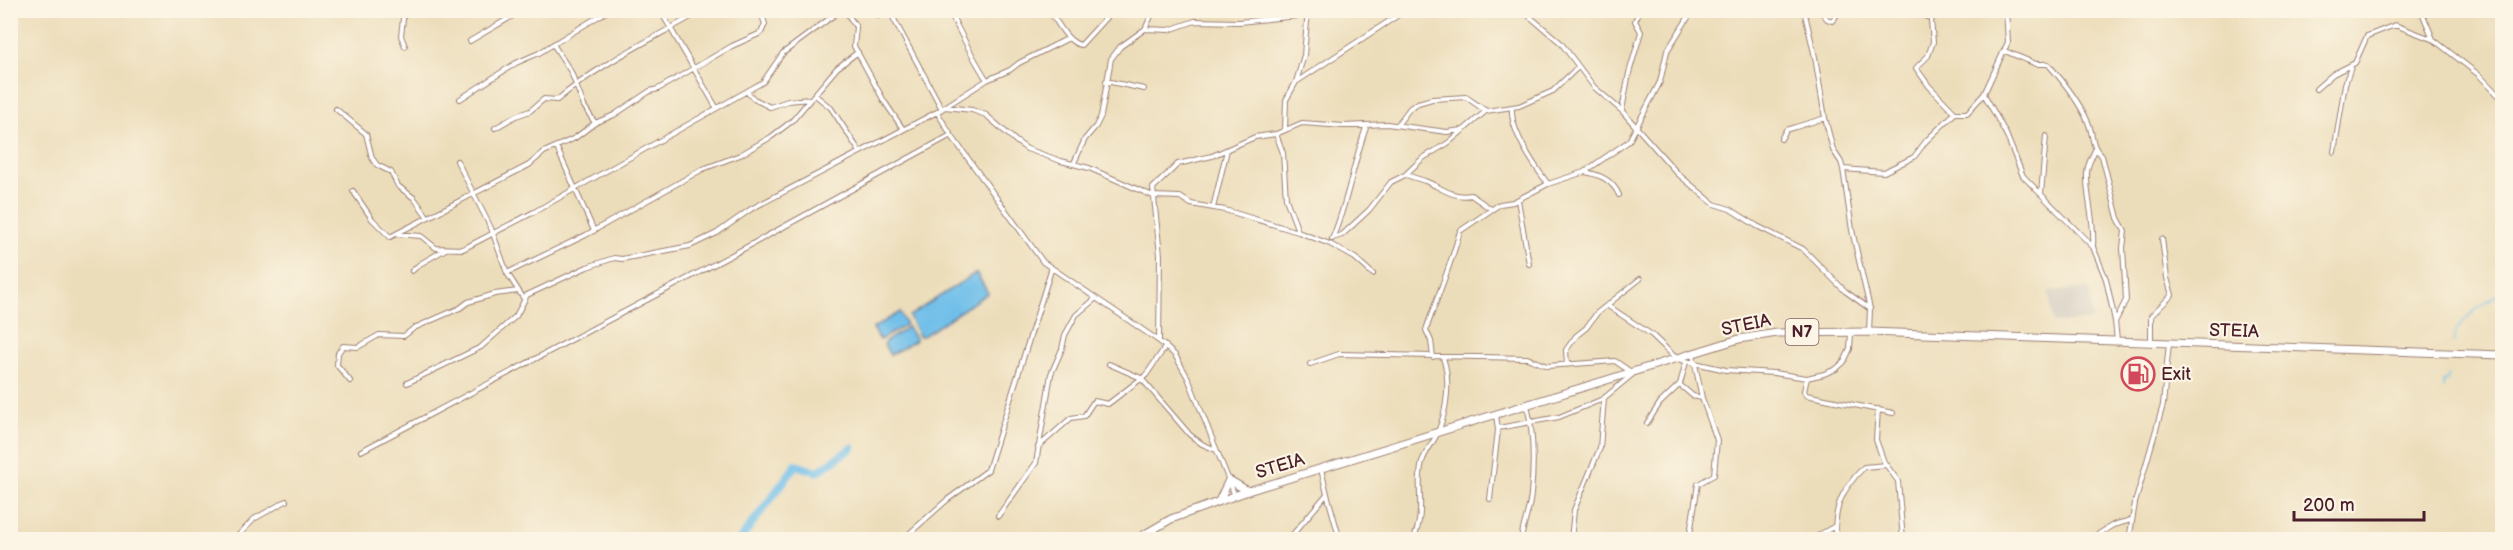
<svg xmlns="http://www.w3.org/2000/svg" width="2513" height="550" font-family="'Balsamiq Sans',sans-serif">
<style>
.industrial{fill:#c9c3b8}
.water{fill:#6fbfea;stroke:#5c6f8a;stroke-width:1.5}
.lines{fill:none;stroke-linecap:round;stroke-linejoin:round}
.stream{stroke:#6fbfea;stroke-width:1.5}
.river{stroke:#6fbfea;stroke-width:8}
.street-casing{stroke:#9b7e72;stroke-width:6}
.primary-casing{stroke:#9b7e72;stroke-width:9}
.street{stroke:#fff;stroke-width:4}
.primary{stroke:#fff;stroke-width:7}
.labels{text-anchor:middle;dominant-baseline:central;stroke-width:4.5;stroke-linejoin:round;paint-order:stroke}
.shield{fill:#fcf5e5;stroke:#7f5f63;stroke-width:1.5}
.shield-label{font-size:16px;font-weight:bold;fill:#4a1f2b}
.street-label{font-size:18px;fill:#4a1f2b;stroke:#fcf5e5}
.poi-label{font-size:18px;fill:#4a1f2b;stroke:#fcf5e5;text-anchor:start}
</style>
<rect width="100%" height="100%" fill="#fcf5e5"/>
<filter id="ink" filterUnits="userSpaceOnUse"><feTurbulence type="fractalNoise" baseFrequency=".0167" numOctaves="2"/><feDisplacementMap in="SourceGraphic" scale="12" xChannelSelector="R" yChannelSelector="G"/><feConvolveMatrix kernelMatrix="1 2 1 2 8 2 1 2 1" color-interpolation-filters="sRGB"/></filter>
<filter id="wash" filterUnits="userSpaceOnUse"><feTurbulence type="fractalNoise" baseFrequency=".008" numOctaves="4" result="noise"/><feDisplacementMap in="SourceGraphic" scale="24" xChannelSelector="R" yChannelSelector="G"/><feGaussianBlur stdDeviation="1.35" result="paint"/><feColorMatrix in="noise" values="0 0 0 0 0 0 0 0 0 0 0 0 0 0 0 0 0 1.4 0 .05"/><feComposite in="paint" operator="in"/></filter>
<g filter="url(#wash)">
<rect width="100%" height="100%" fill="#ecddba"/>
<path class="industrial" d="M2089,288L2093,320L2053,323L2049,291Z"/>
<path class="water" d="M974,274H977L988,293L923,336H919L909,316Z
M900,312L906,325L880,340L873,328Z
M908,327L916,340L890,355L884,345L885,342Z"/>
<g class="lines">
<path class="stream" d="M2453,342C2455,320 2486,303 2502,292
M2443,389V381H2447L2448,376"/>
<path class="river" d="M740,540L796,465L817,472L852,448"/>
</g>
</g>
<g filter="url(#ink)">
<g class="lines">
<g class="street-casing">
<path id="street" d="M404,10L401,36L405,46
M660,10L716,107
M845,10L856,27L854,46L884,101L903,129
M875,10L878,15L886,10
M889,10L942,109
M949,10C961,34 972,57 987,80
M1049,10C1057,21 1067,43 1081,45L1113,10
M1522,10L1561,43L1594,87L1622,111L1678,174L1714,204L1730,209L1757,226L1803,249L1845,291L1870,309
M1804,10L1815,57L1825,118L1833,150L1841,162L1843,169L1852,230L1870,309L1869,332
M1820,10L1827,19L1832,21L1841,10
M1910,10L1932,19
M1930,10L1933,42L1928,56L1916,68L1929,86L1955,113
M2006,10L2008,42L1984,94L2006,134L2023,176L2093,247L2106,279L2115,321L2117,341
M2421,10L2433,39
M1145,29L1169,30L1195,21L1239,22L1307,15L1324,10
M470,41L523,10
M553,44L571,72L584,106L595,123
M2005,51L2036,64H2048C2063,81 2079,101 2088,122C2094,136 2090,145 2102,156L2118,218L2125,231L2123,248L2126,300L2116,320
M1106,81L1144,89
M1296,82L1406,10
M2316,89L2333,74L2355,63L2367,36L2395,25L2434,40L2479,75L2502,99
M747,92L754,99L770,107L788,101L810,99
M815,95L831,108L860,152
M460,99L516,63L539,53L609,10
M945,107L972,110L986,115L1017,142L1027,149L1061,161L1089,168L1153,196L1180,197L1191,204L1225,210L1298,232L1330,244L1355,258L1373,274
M1512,108C1510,131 1534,165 1548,184
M336,109L366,134L372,158L377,165L391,172L398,186L414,198L427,216
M1622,110L1629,73L1641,32L1635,21L1640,10
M937,112L951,135L1043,262L1159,341L1175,355L1188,378L1235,496
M1398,124L1410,108L1418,103L1432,99L1466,97L1486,111L1519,106L1553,91L1578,67
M495,128L516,116L530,111L544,99L557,100C602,62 653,39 703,10
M1285,130L1286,100L1296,82L1304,55L1308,10
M1276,134L1283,153L1286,199L1298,231
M1781,139L1786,130L1825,118
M556,146L594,231
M2334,152L2345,84L2351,67
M457,161L491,228L507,273L524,299
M1074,163L1085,139L1096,126L1101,116L1111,59L1120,47L1145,29L1154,10
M1843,169L1884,172L1914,157L1926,141L1955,113H1967L1984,94
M1584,172C1599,174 1613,181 1619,195
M1406,175C1412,177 1419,179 1425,181C1441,187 1453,199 1471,195L1491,209
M353,191L372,219L390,237L529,165L544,152L575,138L595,123L614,115L650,91L658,89L732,46L761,33L765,24L760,10
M2041,194L2046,136
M1518,200L1529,264
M1213,208L1227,150
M396,234L421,236L436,248L463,249L534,212L763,82L783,53L841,10
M1333,238L1342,235L1369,210L1391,182L1405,175L1423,158L1448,143L1486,111
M1332,239C1348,202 1353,163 1367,125
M2093,246C2095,219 2086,199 2087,173C2087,165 2092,157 2095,150
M412,271L420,264L446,249
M507,273L586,235L703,169L740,155L771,137L792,121L837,68L858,52
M1608,306L1652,335L1677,359L1726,370L1774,373L1807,378L1824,374L1836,369L1844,362L1850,349L1851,333
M1159,341L1160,255L1153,188L1178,164L1212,156L1255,137L1276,134L1302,123L1344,126L1387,124L1447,132L1463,130
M2151,341V316L2172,295L2167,278L2162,239
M1433,357L1431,341L1426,330C1437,297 1451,265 1460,231L1500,204L1513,202L1548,184L1584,172L1629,141L1660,82L1667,51L1691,13L1698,10
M1109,364L1141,378L1190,435L1202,444L1216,450
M1310,364L1339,354L1527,358L1547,366L1615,361L1631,372
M1567,365L1566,350L1576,336L1586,328L1597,313L1640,279
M1807,378L1804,391L1806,395L1893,413
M350,381L337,365L338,353L343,346L358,347L379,335L404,336L414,328L460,308L468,302L495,294L518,291
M407,383L481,347L516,316L527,295L587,267L614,258L622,259L690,246L717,233L751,209L937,112L987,80L1010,70L1019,63L1069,38
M1680,385L1693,396L1702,398
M1878,409L1876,440L1884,462L1898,481L1903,540
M1647,423L1660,403L1680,384L1686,362
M1498,428L1559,417L1603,399
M1038,447L1071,418L1084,416L1094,401L1108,404L1146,375L1166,346
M361,451L745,248L951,135
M1327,494L1340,540
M1490,499L1498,430L1496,415
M998,516L1036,463L1051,374L1062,349L1065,335L1076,315L1095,299
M234,540L254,519L286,501
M902,540L947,500L988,470L1051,270
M1288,540L1327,494L1321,469
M1413,540C1427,510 1415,487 1422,462C1425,452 1433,443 1437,434C1447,412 1451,380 1443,358
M1521,540C1523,524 1530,509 1531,494C1534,464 1534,435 1527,405
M1571,540L1574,510L1600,448L1604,398L1633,374
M1689,540L1698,484L1714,475L1717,440L1702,398L1693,354
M1815,540L1819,535L1835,526
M1835,540C1834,507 1841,490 1864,467L1886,465
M2089,540L2113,525L2131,520
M2129,540L2135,503L2163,405L2169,343"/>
</g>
<g class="primary-casing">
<path id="primary" d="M1219,501L1229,480L1248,491
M1135,540L1171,519L1248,491L1739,339L1777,333L1869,332L2502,355"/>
</g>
<use href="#street" class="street"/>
<use href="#primary" class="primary"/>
</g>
</g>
<defs>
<g id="fuel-ring" transform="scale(1.725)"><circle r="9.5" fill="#fcf5e5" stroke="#d1495b" stroke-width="1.5"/><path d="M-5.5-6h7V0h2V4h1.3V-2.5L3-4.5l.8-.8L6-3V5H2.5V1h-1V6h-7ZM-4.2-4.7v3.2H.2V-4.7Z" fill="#d1495b"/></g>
</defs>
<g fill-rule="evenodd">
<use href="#fuel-ring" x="2138" y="374"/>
</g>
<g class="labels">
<rect class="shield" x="1785.5" y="319" width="33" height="26" rx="4.5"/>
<g class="shield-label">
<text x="1802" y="332">N7</text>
</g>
<g class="street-label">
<text transform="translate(1746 325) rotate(-12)">STEIA</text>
<text transform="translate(2234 331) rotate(2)">STEIA</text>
<text transform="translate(1280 466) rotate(-17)">STEIA</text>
</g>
<g class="poi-label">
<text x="2161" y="374">Exit</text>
</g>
</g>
<rect width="2513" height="550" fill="none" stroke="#fcf5e5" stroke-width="36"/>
<path d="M2294 511v9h130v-9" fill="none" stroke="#4a1f2b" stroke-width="3"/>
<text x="2303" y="511" font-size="18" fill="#4a1f2b" stroke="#fcf5e5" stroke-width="4.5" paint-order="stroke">200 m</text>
</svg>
